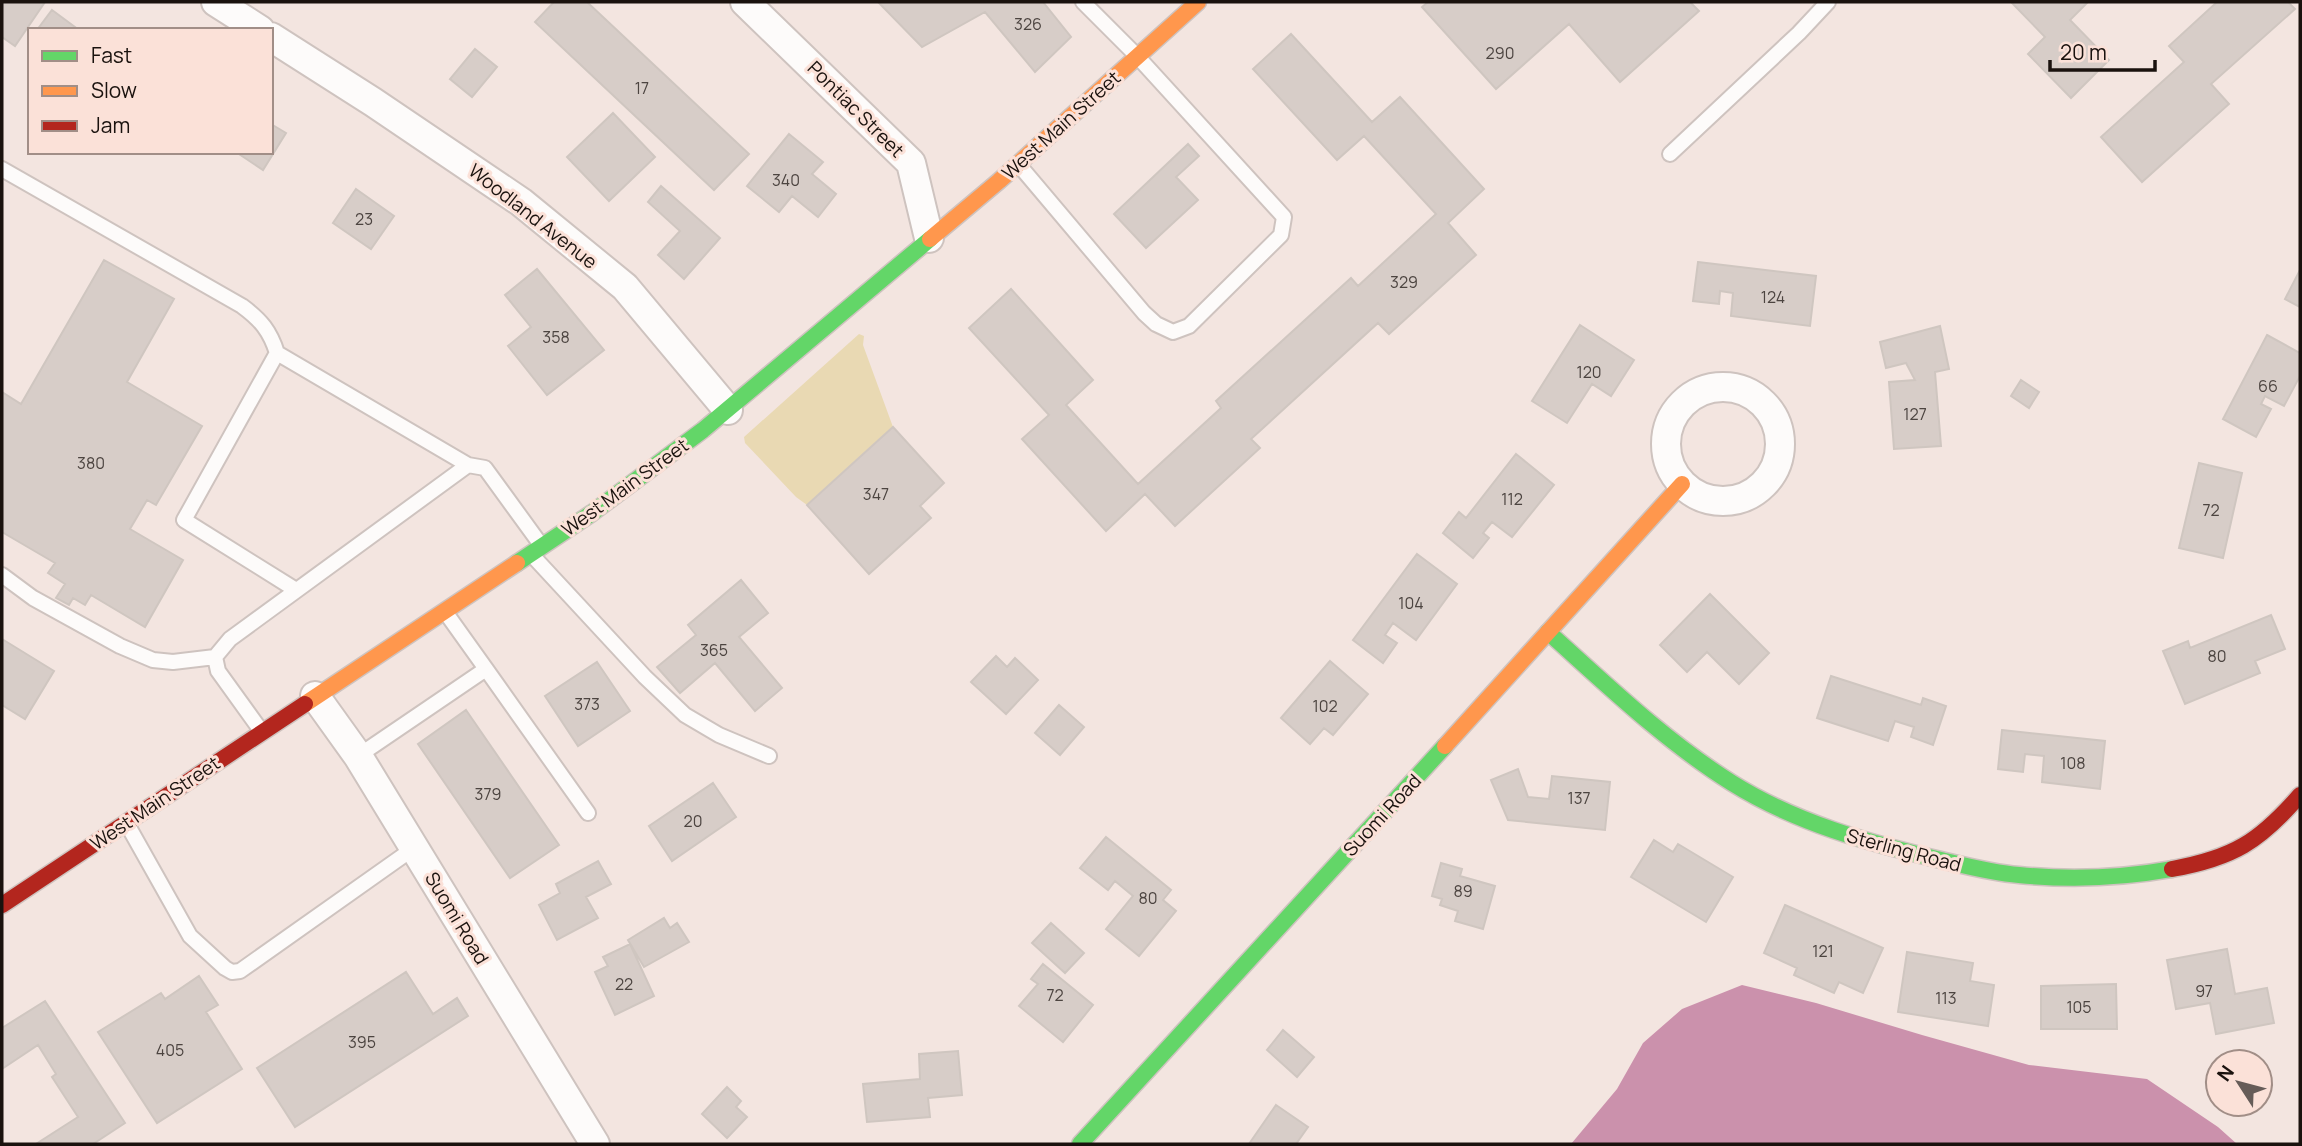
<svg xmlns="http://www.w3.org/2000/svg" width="2302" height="1146" font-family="Manrope,sans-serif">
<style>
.green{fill:#e9d9b3}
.water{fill:#cb91ac}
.building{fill:#d7cdc8;stroke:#cfc6c0;stroke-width:2}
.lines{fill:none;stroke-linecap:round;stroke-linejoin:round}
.lane-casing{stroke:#cec3bf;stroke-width:18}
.street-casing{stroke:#cec3bf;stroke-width:32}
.fast-casing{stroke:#cec3bf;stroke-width:19}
.slow-casing{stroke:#cec3bf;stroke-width:19}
.jam-casing{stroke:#cec3bf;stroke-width:19}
.lane{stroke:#fdfbfa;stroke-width:14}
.street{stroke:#fdfbfa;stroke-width:28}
.fast{stroke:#63d668;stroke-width:16}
.slow{stroke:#ff974d;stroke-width:16}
.jam{stroke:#b3261e;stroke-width:16}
.labels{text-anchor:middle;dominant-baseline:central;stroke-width:6;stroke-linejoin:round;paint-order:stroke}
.number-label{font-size:16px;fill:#4c4440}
.street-label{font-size:19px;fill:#1a120e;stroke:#fbe1d8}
</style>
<rect width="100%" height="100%" fill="#f3e5e0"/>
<path class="green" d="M859,334L864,336L863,345L893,427L807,505L796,497L745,443L744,437Z"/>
<path class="water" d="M1742,985L1816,1003L1922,1035L2029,1065L2147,1079L2218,1127L2237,1144H1571L1617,1089L1643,1043L1682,1009Z"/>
<path class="building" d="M2,2H45L15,46L2,37Z
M554,2H587L749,154L714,190L535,22Z
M878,2H1043L1071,37L1035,72L985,12L922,47Z
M1428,2H1690L1699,11L1620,82L1569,24L1496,89L1422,7Z
M2011,2H2088L2070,20L2109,60L2071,98L2028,54L2045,37Z
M2217,2H2288L2295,9L2211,84L2229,104L2142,182L2101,137L2184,62L2169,46Z
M52,10L79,30H37Z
M1291,34L1372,122L1400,97L1484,189L1448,223L1476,255L1389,334L1378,323L1251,439L1260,448L1175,526L1145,494L1106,531L1022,439L1049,415L969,328L1011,289L1093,380L1066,405L1138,484L1221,408L1216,401L1351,278L1358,286L1436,214L1364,136L1337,160L1253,69Z
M475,49L497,67L472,97L450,79Z
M613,113L655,157L609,201L567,157Z
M271,124L286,133L263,170L236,152H271Z
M789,134L823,162L812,174L836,194L818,217L792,196L779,212L747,186Z
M1188,144L1199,156L1176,177L1198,200L1146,248L1114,214Z
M661,186L720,238L684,279L658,255L680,231L648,202Z
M356,189L394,216L371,249L333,223Z
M104,260L174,299L127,382L202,426L156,505L147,500L130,529L183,560L145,627L91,595L85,605L73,598L69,605L56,598L65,584L48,573L55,563L2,532V392L21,404Z
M1698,262L1816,276L1810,326L1731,316L1733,293L1720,291L1719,304L1693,301Z
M537,269L604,350L547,395L508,346L531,327L505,295Z
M2300,270V307L2285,299Z
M1580,325L1634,360L1611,396L1592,384L1567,423L1532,401Z
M1940,326L1949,369L1935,372L1941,446L1894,449L1889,382L1915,380L1906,363L1886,368L1880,342Z
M2267,335L2300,353V376L2284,406L2265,396L2261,404L2271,409L2256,437L2223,419Z
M2021,380L2039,392L2029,408L2011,396Z
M893,427L944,483L920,506L931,518L869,574L807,505Z
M1516,454L1554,485L1512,537L1492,522L1483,533L1489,538L1473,558L1443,533L1459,512L1466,518Z
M2199,463L2242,473L2223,558L2179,548Z
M1417,554L1457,584L1416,640L1393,623L1385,635L1397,643L1383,663L1353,640Z
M741,580L768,613L739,637L782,688L755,711L715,663L680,693L657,667L696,635L688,625Z
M1710,594L1769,653L1739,684L1707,652L1687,672L1660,645Z
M2271,615L2285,649L2255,661L2260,673L2185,704L2163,651L2188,641L2190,648Z
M2,639L54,671L25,719L2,705Z
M996,656L1007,667L1015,658L1038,680L1006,714L971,682Z
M1330,661L1368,694L1333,735L1324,728L1310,744L1281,718Z
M597,662L630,711L578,746L545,696Z
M1831,676L1921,705L1923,698L1946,706L1933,745L1911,737L1914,727L1895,721L1888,741L1817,718Z
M1059,705L1084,727L1060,755L1035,733Z
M466,710L559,845L510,878L418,744Z
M2002,730L2105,741L2100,789L2042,782L2044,756L2025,754L2023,772L1998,769Z
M1518,769L1528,797L1549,799L1552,776L1610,782L1605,830L1508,820L1491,780Z
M713,783L736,817L672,861L649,826Z
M1106,837L1171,890L1163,900L1176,911L1139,956L1106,929L1133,896L1115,881L1108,890L1080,868Z
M1654,840L1673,852L1678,844L1733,877L1706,922L1631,877Z
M598,861L611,884L586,897L598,918L557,940L539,905L560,893L556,884Z
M1441,863L1462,869L1460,876L1495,886L1483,929L1455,921L1458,911L1440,905L1442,899L1432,896Z
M1785,905L1883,948L1863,993L1839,982L1834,993L1794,975L1797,968L1764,953Z
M664,918L670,928L677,923L689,942L644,967L628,940Z
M1051,923L1084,953L1065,973L1032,943Z
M630,944L654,996L615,1015L595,972L608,966L603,957Z
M2227,949L2235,994L2267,988L2274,1023L2216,1034L2210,1003L2176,1009L2167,960Z
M1907,952L1973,963L1970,981L1994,985L1988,1026L1898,1012Z
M1043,964L1093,1005L1063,1042L1019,1006L1038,984L1031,979Z
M406,972L433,1014L457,998L468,1016L295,1127L257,1068Z
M199,976L218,1005L206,1012L242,1069L157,1123L98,1032L161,993L165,999Z
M2116,984L2117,1029H2041V986Z
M45,1001L125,1123L93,1144H36L78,1117L52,1077L56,1074L38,1045L2,1069V1028Z
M1283,1030L1314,1057L1297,1077L1267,1050Z
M958,1051L962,1095L928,1098L930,1117L867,1122L863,1084L920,1079L919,1054Z
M727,1087L741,1101L736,1107L747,1117L727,1138L702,1114Z
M1276,1105L1308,1127L1296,1144H1249Z"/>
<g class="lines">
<g class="lane-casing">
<path id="lane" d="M1670,154L1799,33L1828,2
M1019,165L1144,313L1156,324L1173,332L1189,326L1281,235L1284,217L1137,56L1083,2
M2,169L242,306C261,320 270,331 277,353
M531,554L645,677L685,715L719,735L769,756
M2,575L33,598L120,646L153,660L173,662L215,657L230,639L468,465L485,468L541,545
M296,590L184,520L277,353L468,465
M215,657L218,671L262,732
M486,669L588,813
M358,756L486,669L446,613
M127,824L190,936L225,968L232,972L240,971L414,848"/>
</g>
<g class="street-casing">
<path id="street" d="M216,2L260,30
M745,2L911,163L929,238
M271,37L373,102L521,202L625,287L728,410
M1666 444a57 57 0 1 1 114 0a57 57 0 1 1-114 0Z
M315,696L358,756L595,1144"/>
</g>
<g class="fast-casing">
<path id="fast" d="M517,563L592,513L703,430L930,239
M1548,632C1607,685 1665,741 1732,783C1796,823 1869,843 1941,860C1966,866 1992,873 2019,875C2070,880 2122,878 2172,869
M1080,1144L1445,746"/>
</g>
<g class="slow-casing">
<path id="slow" d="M930,239L999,181L1198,2
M305,704L517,563
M1445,746L1682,484"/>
</g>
<g class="jam-casing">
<path id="jam" d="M2172,869C2233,858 2259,842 2300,795
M2,905L305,704"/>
</g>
<use href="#lane" class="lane"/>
<use href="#street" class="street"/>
<use href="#fast" class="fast"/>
<use href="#slow" class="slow"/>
<use href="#jam" class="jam"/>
</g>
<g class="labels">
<g class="number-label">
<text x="1028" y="24">326</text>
<text x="1500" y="53">290</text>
<text x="642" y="88">17</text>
<text x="786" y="180">340</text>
<text x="364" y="219">23</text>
<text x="1404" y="282">329</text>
<text x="1773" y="297">124</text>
<text x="556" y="337">358</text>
<text x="1589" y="372">120</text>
<text x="2268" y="386">66</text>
<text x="1915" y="414">127</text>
<text x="91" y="463">380</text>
<text x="876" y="494">347</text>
<text x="1512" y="499">112</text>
<text x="2211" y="510">72</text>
<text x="1411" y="603">104</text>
<text x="714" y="650">365</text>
<text x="2217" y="656">80</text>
<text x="587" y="704">373</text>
<text x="1325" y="706">102</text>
<text x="2073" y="763">108</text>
<text x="488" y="794">379</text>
<text x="1579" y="798">137</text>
<text x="693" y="821">20</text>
<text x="1463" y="891">89</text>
<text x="1148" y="898">80</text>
<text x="1823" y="951">121</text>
<text x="624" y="984">22</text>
<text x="2204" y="991">97</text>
<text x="1055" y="995">72</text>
<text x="1946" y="998">113</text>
<text x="2079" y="1007">105</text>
<text x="362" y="1042">395</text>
<text x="170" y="1050">405</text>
</g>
<g class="street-label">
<text transform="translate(856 109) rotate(45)">Pontiac Street</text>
<text transform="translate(1061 125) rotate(-42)">West Main Street</text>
<text transform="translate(533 216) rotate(38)">Woodland Avenue</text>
<text transform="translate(625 487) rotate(-36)">West Main Street</text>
<text transform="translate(155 803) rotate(-34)">West Main Street</text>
<text transform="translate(1382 815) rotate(-47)">Suomi Road</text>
<text transform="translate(1904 850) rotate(15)">Sterling Road</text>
<text transform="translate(457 918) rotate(59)">Suomi Road</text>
</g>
</g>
<rect width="2302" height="1146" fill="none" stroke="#1a120e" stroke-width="7"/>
<rect x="28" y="28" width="245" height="126" fill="#fbe1d8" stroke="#a18e87" stroke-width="2"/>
<rect x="42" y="51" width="35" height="10" fill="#63d668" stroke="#a18e87" stroke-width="2"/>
<text x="91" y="63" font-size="21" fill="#1a120e">Fast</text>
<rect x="42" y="86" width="35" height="10" fill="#ff974d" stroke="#a18e87" stroke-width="2"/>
<text x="91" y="98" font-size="21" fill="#1a120e">Slow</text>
<rect x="42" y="121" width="35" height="10" fill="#b3261e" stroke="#a18e87" stroke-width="2"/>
<text x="91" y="133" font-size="21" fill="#1a120e">Jam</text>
<g transform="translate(2239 1083) rotate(306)"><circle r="33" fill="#fbe1d8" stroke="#a18e87" stroke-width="2"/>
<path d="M0-5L12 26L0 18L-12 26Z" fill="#665c58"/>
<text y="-10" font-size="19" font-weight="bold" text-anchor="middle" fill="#1a120e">N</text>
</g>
<path d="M2050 60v10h105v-10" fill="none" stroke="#1a120e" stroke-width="3.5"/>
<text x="2060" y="60" font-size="21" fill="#1a120e" stroke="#fbe1d8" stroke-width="5" paint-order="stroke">20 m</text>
</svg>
